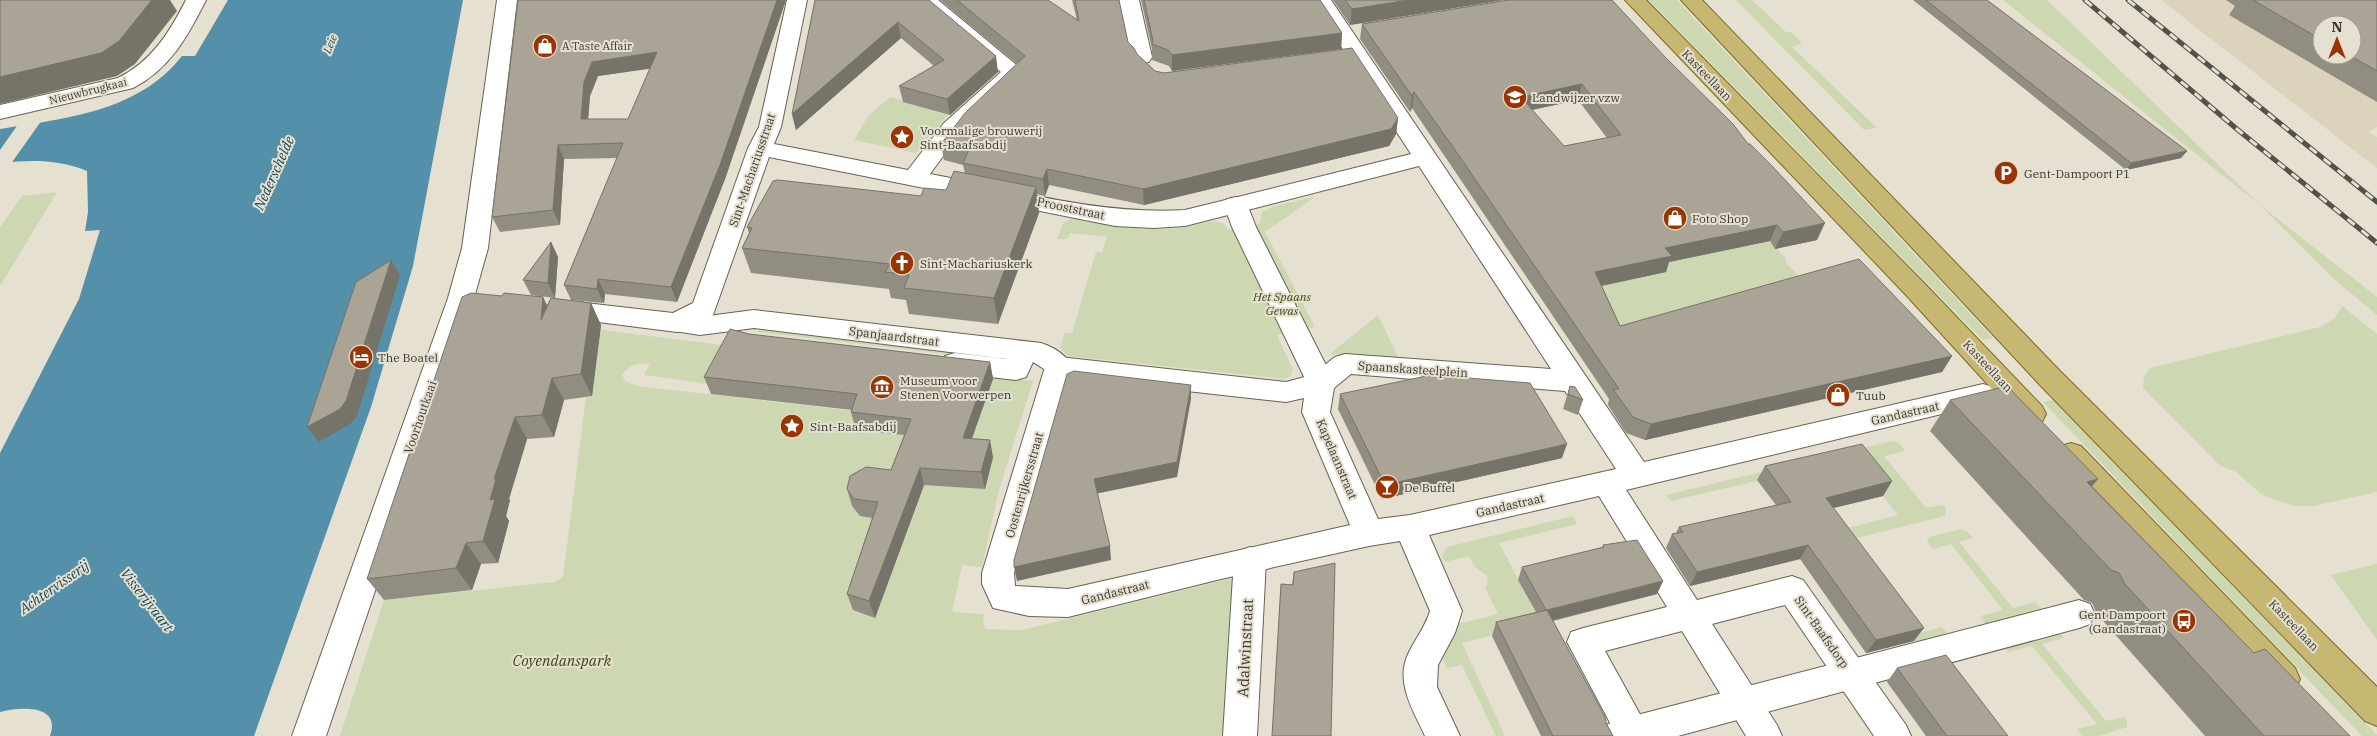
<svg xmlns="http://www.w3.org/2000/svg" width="2377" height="736" font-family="'IBM Plex Serif',serif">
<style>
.built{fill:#dbd3bb}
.green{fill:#cdd8b3;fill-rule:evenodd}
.water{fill:#5590aa}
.pier{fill:#e5e0d0}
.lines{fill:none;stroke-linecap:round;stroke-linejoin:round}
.pedestrian-casing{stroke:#676254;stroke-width:2}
.minor-casing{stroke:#676254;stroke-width:2}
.primary-casing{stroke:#7c6b1f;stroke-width:2}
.pedestrian{fill:#fff;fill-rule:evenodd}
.minor{fill:#fff;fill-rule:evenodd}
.primary{fill:#c6b773;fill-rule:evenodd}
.rail-casing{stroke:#535149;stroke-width:5}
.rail{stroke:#e5e0d0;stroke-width:3;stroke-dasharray:9;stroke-linecap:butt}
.wall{fill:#918d80;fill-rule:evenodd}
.shaded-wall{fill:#767368}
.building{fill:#a9a495;stroke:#767368;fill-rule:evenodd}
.labels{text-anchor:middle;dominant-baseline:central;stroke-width:4;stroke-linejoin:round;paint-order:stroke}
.far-water-label{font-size:11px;font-style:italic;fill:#134559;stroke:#e5e0d0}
.far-poi-label{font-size:11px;fill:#3a3832;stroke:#e5e0d0;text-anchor:start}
.far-street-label{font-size:11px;fill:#3a3832;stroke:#e5e0d0}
.street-label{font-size:12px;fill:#3a3832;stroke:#e5e0d0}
.poi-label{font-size:12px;fill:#3a3832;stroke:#e5e0d0;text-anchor:start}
.park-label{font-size:12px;font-style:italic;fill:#3d490d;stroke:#e5e0d0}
.water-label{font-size:14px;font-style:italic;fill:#134559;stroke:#e5e0d0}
.near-street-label{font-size:15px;fill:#3a3832;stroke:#e5e0d0}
.near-park-label{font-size:15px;font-style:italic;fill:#3d490d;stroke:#e5e0d0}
</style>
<rect width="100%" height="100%" fill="#e5e0d0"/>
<path class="built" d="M2161,0H2297L2322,25V55H2352L2377,45V127L2368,132L2377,137V168Z"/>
<path class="green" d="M1649,0H1677L1993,338L1983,340Z
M1736,0H1752L1786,32H1791L1802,43L1792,47L1877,128L1864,130Z
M2003,0H2047L2260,205L2377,297V315L2335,280L2260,205Z
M890,97L948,115L916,153L854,140L868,116Z
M57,192L0,286V227L22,196Z
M1316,196L1265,232L1315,327L1277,335L1293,370L1290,376L1285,379L1068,356L1060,348L1065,333H1072L1096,252H1102L1107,237L1070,233L1067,239H1057L1063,224L1071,218C1109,225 1147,233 1187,227C1199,225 1213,218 1224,224L1229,230L1260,223L1262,212L1272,207Z
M1770,241L1785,258L1787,264L1810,287L1615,336L1580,248L1659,264Z
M2342,306L2377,334V492L2313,506H2295L2270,498L2260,493L2236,472L2219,465L2143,388L2144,377L2150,368L2320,327L2335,318Z
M1378,315L1399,359L1330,354Z
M762,325L1016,355L1014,362L758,332Z
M594,329L737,347L716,385L644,375L650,364C638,362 629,365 622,375L625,381L637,386L863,412L856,430L891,434L976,426L994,377L1033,381L999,490L982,567L962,565L952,612L984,614L983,621L985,629L1022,630L1242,576L1230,736H340L384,600L554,582L563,577L586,397L592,396L600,332ZM923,485L880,605L859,604L874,518Z
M2054,400L2377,735V736H2362L2043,402Z
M1893,441L1899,443L1905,451L1884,456L1926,508L1943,505L1946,508L1945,516L1849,540L1919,633L1942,627L1949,636L1917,645L1833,532L1898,515L1853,458L1832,455Z
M1770,470L1778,476L1671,501L1666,495Z
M1573,516L1577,524L1499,543L1542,623L1462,643L1505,736H1496L1462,665L1447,668L1442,657L1458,624L1498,614L1485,588L1488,584L1487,576L1474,566L1469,556L1445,562L1442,556L1447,547Z
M1961,529L1968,532L1973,538L1959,542L2013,608L2035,602L2043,611L1987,626L1980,616L2003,610L1951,544L1933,549L1927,542L1929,537Z
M2377,564V640L2331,575Z
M2057,628L2064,638L2042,644L2106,721L2124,717L2127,721V727L2099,736H2082L2077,729L2097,724L2032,646L2008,652L2001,643Z"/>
<path class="water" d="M228,0H463L413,266L371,407L254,736H50C62,703 18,707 0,712V453L79,299L100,230L85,231L88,212L87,171C58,159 31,160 0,163V129C66,118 138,112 182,56H195Z"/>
<path class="pier" d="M42,120L10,165L0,166V150L19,123Z"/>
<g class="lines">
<g class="pedestrian-casing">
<path id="pedestrian" d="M1236,197L1245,199L1256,227L1335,383L1331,390L1321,393L1311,390L1307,383L1232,227L1224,205L1227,199Z
M754,310L1041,343C1054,347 1066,355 1073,367L1069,374C1052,379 1046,369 1033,362L1026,377L1016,380L955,373L945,370L941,363L945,356L955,353L1007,359L754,328L700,335L668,330L664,323L668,316L677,314L700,317Z
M1250,547L1261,551L1266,560L1257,736H1223L1234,560L1239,551Z
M2079,600L2090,604L2095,614L2090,624L2079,628L1678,736H1601L1606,725L1618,720Z"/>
</g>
<g class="minor-casing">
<path id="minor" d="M186,0H206C188,36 170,69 133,88L0,119V105L118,78C152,61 169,33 186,0Z
M497,0H517L488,248L474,298L326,736H292L448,298L462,248Z
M787,0H807L781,127L774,144L908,170L944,123L1001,72L915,0H938L1025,72L960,133L930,174C1014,190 1099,215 1185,210L1411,154L1311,0H1331L1644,462L1983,384L1993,387L1997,394L1993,401L1983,404L1626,490L1697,600L1792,576L1803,580L1906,725L1911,736H1874L1785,605L1712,624L1777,725L1782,736H1746L1682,631L1605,651L1652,736H1617L1567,642L1571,632L1583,628L1667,607L1599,496L1429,535L1462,611L1455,633L1438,665L1437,687L1460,736H1425C1413,710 1394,681 1409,652C1416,638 1425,627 1430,611L1400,541L1369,546L1221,579L1068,617L1029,616L993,608L982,584V573L1045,367L1049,360L1059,357L1286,382L1312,375L1335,357L1345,354L1551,369L1419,166L1185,226L1154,228L1115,226L769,157L713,315L686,330L677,332L550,316L546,309L550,302L559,300L673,313L693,303L748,148L759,127ZM1351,374L1565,391L1616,469L1410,515L1378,519L1330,412L1334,388ZM1070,378L1286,402L1304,398L1302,412L1350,525L1068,589L1015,586L1014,573Z
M1119,0H1139L1152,57L1149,62L1141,63L1133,62L1130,57Z"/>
</g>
<g class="primary-casing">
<path id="primary" d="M1625,0H1646L1924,283L2042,406L2046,414L2042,422L2032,425L2022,422L1906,295Z
M1681,0H1702L2060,371L2377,687V726L2365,721L2040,385Z
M2071,443L2081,446L2295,668L2300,679L2295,690L2283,694L2271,690L2061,462L2056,454L2061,446Z"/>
</g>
<use href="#pedestrian" class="pedestrian"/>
<use href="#minor" class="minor"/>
<use href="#primary" class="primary"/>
<g class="rail-casing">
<path id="rail" d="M2085,0L2238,130L2377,243
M2128,0L2377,202"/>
</g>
<use href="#rail" class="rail"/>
</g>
<path class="wall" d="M518,0H786L725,179L677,302L605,294L604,303L571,300L564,285L617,158L564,159L560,225L500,232L492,217ZM650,68L628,119H588L590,96L598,76Z
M815,0H929L998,72L950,115L903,102L899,86L934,66L901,38L796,130L792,114Z
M940,0H1048L1077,20L1072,0H1119L1128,42L1137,54L1155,71L1398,118L1396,134L1389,146L1144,205L1049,185L1045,196L1037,194L1039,213L998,324L909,314L906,300L891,298L889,289L751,273L742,248L749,233L747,227L921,196L946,190L965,173L963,165L944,160L941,144L1017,64Z
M1141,0H1320L1342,33L1341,49L1172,71L1169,66L1152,60V49Z
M1333,0H1503L1350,25Z
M1508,0L1817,240L1775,249L1770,241L1669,262L1666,272L1602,286L1620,326L1952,356L1942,372L1645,440L1626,433L1608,405L1609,399L1450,164L1412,108L1410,112L1360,39L1362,24ZM1578,100L1607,138L1564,146L1532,110Z
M1913,0H1987L2187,151L2181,158L2126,170Z
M2226,0H2377V102L2229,15L2235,6ZM2322,25L2352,55H2322Z
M551,242L558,257L555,298L531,295L523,280Z
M502,296L543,297L547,306L591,303L601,325L592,396L564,400L554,437L527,439L509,499L510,500L506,516L509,521L498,563L481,564L472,590L384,600L367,579Z
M749,334L990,362L993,379L972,438L993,457L985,489L924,485L875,618L853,610L847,594L872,518L860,516L852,506L847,489L891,470L904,435L856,430L851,412L852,410L711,394L704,377Z
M1570,386L1583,400L1578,415L1563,409Z
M1340,394L1562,458L1382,499L1338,409Z
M1950,400L2092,486L2254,653L2350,736H2205L2097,614L2092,603L2084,600L1930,431Z
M1765,466L1892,481L1883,496L1833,508L1914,641L1866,653L1800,559L1690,586L1666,548L1672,534L1676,533L1679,527L1776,505L1757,480Z
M1603,545L1663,581L1657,594L1553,621L1613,736H1541L1492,636L1496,622L1536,612L1518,580L1522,567L1602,548Z
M1294,572L1331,736H1272L1281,584L1292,585Z
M1897,668L2008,736H1926L1887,682Z"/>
<path class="shaded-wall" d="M152,0H170L177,11L135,64L117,76L0,104V77Z
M777,0H786L725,179L677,302L671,287Z
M1409,0H1503L1350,25L1352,9Z
M898,22L901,38L796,130L792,114Z
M1342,33L1341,49L1172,71V55Z
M657,52L662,67L598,76L590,96L587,133L581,119L584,82L592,62Z
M996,56L998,72L950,115L947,99Z
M1582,84L1578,100L1517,113L1521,97Z
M1414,92L1412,108L1410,112L1412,96Z
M1398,118L1396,134L1389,146L1144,205L1143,189Z
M558,145L564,159L560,225L553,210Z
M2187,151L2181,158L2126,170L2131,163Z
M1047,169L1049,185L1045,196L1043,179Z
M1036,187L1039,213L998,324L994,298Z
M1825,223L1817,240L1775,249L1783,232Z
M1777,225L1770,241L1669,262L1666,272L1590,288L1595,272L1665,248Z
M551,242L558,257L555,298L548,283Z
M391,260L400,275L357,416L350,424L319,442L307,427Z
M598,279L605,294L604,303L597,289Z
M543,297L554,320H541Z
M591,303L601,325L592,396L581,374Z
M1952,356L1942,372L1645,440L1651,424Z
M990,362L993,379L966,455L963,438Z
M552,378L564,400L554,437L542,415Z
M1191,385V399L1177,477L1095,494L1094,479Z
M515,417L527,439L509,499L510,500L506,516L509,521L498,563L483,541L494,479Z
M990,440L993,457L985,489L981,472Z
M1567,444L1562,458L1382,499L1385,485Z
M920,468L924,485L875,618L869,601Z
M2098,479L2072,510L2087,482Z
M1892,481L1883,496L1817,512L1826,498Z
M466,543L481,564L472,590L456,568Z
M1808,545L1800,559L1690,586L1697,572Z
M1110,546L1111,560L1017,581L1014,567Z
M1663,581L1657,594L1542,623L1546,611Z
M1924,628L1914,641L1866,653L1876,640Z"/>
<path class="building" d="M0,0H152L119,41L101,53L0,77Z
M518,0H777L720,165L671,287L598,279L597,289L564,285L623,143L558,145L553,210L492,217ZM657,52L628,119H581L584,82L592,62Z
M815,0H929L996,56L947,99L899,86L944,60L898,22L792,114Z
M957,0H1048L1079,21L1075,0H1119L1128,42L1134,48L1137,54L1155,71L1164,73L1352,48L1398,118L1391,129L1143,189L1047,169L1043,179L963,163L969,150L941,144L965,113L1025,56Z
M1144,0H1320L1342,33L1172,55L1168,50L1152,44L1153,41Z
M1345,0H1409L1352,9Z
M1508,0H1612L1666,58L1733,124L1748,144H1750L1773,167L1825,223L1783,232L1777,225L1665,248L1672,256L1595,272L1620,326L1859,259L1952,356L1651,424L1633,417L1613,389H1619L1453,147L1414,92L1412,96L1362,24ZM1582,84L1621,135L1564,146L1521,97Z
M1926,0H1987L2187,151L2131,163Z
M2253,0H2377V71L2349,55H2352V25H2322V40Z
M954,171L1036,187L994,298L904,288L909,275L885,272L890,264L742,248L752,228L747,227L773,181L778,180L921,196L924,188L946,190Z
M551,242L548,283L523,280Z
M391,260L346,401L340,409L307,427L356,282Z
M471,293L502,296L504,293L543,297L541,320L551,298L591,303L581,374L552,378L542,415L515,417L494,479H496L490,500L495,499L483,541L466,543L456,568L367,579L462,297Z
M730,329L749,334L990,362L963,438L990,440L981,472L920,468L869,601L847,594L878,502L854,499L847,489L850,476L866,467L891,470L911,419L851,412L857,394L704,377Z
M1074,371L1191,385L1177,462L1094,479L1110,546L1014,567V560L1067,374Z
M1431,375L1530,383L1567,444L1385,485L1340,394Z
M1570,386L1575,387L1583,400L1568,394Z
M2007,386L2098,479L2087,482L2254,653L2265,649L2350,736H2264L2125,584L2119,573L2111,570L1950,400Z
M1862,444L1892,481L1826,498L1924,628L1876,640L1808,545L1697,572L1672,534L1683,532L1679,527L1791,502L1765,466Z
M1637,540L1663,581L1547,610H1546L1522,567L1604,547L1603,545Z
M1335,563L1331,736H1272L1281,584L1293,585L1294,572Z
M1547,610L1605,717L1606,723L1613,736H1553L1496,622Z
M1946,655L2008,736H1947L1897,668Z"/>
<defs>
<g id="shop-disc" transform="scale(1.25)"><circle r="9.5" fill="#993502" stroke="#e5e0d0"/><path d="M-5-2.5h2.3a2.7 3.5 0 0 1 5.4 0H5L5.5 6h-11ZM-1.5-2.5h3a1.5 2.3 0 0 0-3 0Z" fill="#fff"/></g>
<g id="school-disc" transform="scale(1.25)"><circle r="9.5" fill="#993502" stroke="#e5e0d0"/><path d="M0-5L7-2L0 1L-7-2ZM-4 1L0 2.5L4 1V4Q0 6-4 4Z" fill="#fff"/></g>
<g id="sight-disc" transform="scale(1.25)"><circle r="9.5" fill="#993502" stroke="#e5e0d0"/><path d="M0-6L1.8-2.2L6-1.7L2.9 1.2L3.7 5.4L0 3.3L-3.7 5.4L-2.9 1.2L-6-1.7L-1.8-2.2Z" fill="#fff"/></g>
<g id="parking-disc" transform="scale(1.25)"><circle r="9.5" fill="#993502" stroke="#e5e0d0"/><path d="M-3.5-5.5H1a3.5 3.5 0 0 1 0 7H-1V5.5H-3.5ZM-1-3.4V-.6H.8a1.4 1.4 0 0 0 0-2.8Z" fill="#fff"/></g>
<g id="church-disc" transform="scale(1.25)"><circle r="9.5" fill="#993502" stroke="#e5e0d0"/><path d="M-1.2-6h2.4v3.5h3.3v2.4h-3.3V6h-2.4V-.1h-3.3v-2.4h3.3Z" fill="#fff"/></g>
<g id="hotel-disc" transform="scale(1.25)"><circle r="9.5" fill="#993502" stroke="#e5e0d0"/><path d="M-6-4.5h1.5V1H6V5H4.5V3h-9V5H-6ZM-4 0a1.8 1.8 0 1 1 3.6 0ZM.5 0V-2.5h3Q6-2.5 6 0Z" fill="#fff"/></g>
<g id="museum-disc" transform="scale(1.25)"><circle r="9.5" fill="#993502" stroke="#e5e0d0"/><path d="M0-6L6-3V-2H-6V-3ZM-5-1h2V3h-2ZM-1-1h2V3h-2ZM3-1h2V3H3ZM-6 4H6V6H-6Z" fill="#fff"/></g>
<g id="bar-disc" transform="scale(1.25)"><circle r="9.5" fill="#993502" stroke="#e5e0d0"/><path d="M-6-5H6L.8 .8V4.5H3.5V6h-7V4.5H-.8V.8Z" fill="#fff"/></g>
<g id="bus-disc" transform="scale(1.25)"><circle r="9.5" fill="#993502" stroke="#e5e0d0"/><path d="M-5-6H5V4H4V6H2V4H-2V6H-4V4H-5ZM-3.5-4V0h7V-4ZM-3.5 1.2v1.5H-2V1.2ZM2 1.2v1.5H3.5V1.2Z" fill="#fff"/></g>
</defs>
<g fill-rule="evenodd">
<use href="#shop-disc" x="545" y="46"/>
<use href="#school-disc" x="1515" y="97"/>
<use href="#sight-disc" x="902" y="137"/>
<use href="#parking-disc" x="2006" y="173"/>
<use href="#shop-disc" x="1675" y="218"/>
<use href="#church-disc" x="902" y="263"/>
<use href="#hotel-disc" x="361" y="357"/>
<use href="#museum-disc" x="882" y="387"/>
<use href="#shop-disc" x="1838" y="395"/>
<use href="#sight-disc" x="792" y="426"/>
<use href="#bar-disc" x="1387" y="487"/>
<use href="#bus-disc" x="2184" y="621"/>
</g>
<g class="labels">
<g class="far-water-label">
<text transform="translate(330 44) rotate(-67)">Leie</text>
</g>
<g class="far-poi-label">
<text x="562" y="46">A Taste Affair</text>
</g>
<g class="far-street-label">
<text transform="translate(88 91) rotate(-14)">Nieuwbrugkaai</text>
</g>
<g class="street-label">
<text transform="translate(1707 75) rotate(46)">Kasteellaan</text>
<text transform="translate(752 170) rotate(-71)">Sint-Machariusstraat</text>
<text transform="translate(1071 208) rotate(12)">Prooststraat</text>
<text transform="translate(894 336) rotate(7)">Spanjaardstraat</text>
<text transform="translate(1988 366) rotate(47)">Kasteellaan</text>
<text transform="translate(1413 369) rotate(4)">Spaanskasteelplein</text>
<text transform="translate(1905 413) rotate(-13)">Gandastraat</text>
<text transform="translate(420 417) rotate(-71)">Voorhoutkaai</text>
<text transform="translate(1337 459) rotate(67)">Kapelaanstraat</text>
<text transform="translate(1024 485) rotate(-74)">Oostenrijkersstraat</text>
<text transform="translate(1510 505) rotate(-13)">Gandastraat</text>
<text transform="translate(1115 592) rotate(-14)">Gandastraat</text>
<text transform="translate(2294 625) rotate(46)">Kasteellaan</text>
<text transform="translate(1822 632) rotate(55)">Sint-Baafsdorp</text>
</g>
<g class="poi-label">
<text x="1532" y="97">Landwijzer vzw</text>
<text x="920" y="130">Voormalige brouwerij<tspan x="920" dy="14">Sint-Baafsabdij</tspan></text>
<text x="2024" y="173">Gent-Dampoort P1</text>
<text x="1692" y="218">Foto Shop</text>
<text x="920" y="263">Sint-Machariuskerk</text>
<text x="378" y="357">The Boatel</text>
<text x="900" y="380">Museum voor<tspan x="900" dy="14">Stenen Voorwerpen</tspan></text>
<text x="1856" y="395">Tuub</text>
<text x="810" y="426">Sint-Baafsabdij</text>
<text x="1404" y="487">De Buffel</text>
<text x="2166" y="614" text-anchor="end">Gent Dampoort<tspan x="2166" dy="14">(Gandastraat)</tspan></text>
</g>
<g class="park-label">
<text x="1282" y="296">Het Spaans<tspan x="1282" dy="14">Gewas</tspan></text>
</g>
<g class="water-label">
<text transform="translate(274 173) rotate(-66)">Nederschelde</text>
<text transform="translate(54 587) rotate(-35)">Achtervisserij</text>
<text transform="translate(147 600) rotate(52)">Visserijvaart</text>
</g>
<g class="near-street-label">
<text transform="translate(1245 648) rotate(-87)">Adalwinstraat</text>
</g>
<g class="near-park-label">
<text x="562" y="660">Coyendanspark</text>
</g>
</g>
<g transform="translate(2337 40)"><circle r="24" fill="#e5e0d0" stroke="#a19d91"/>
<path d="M0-4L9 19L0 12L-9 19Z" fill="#993502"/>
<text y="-8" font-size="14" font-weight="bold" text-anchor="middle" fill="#3a3832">N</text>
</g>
</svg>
